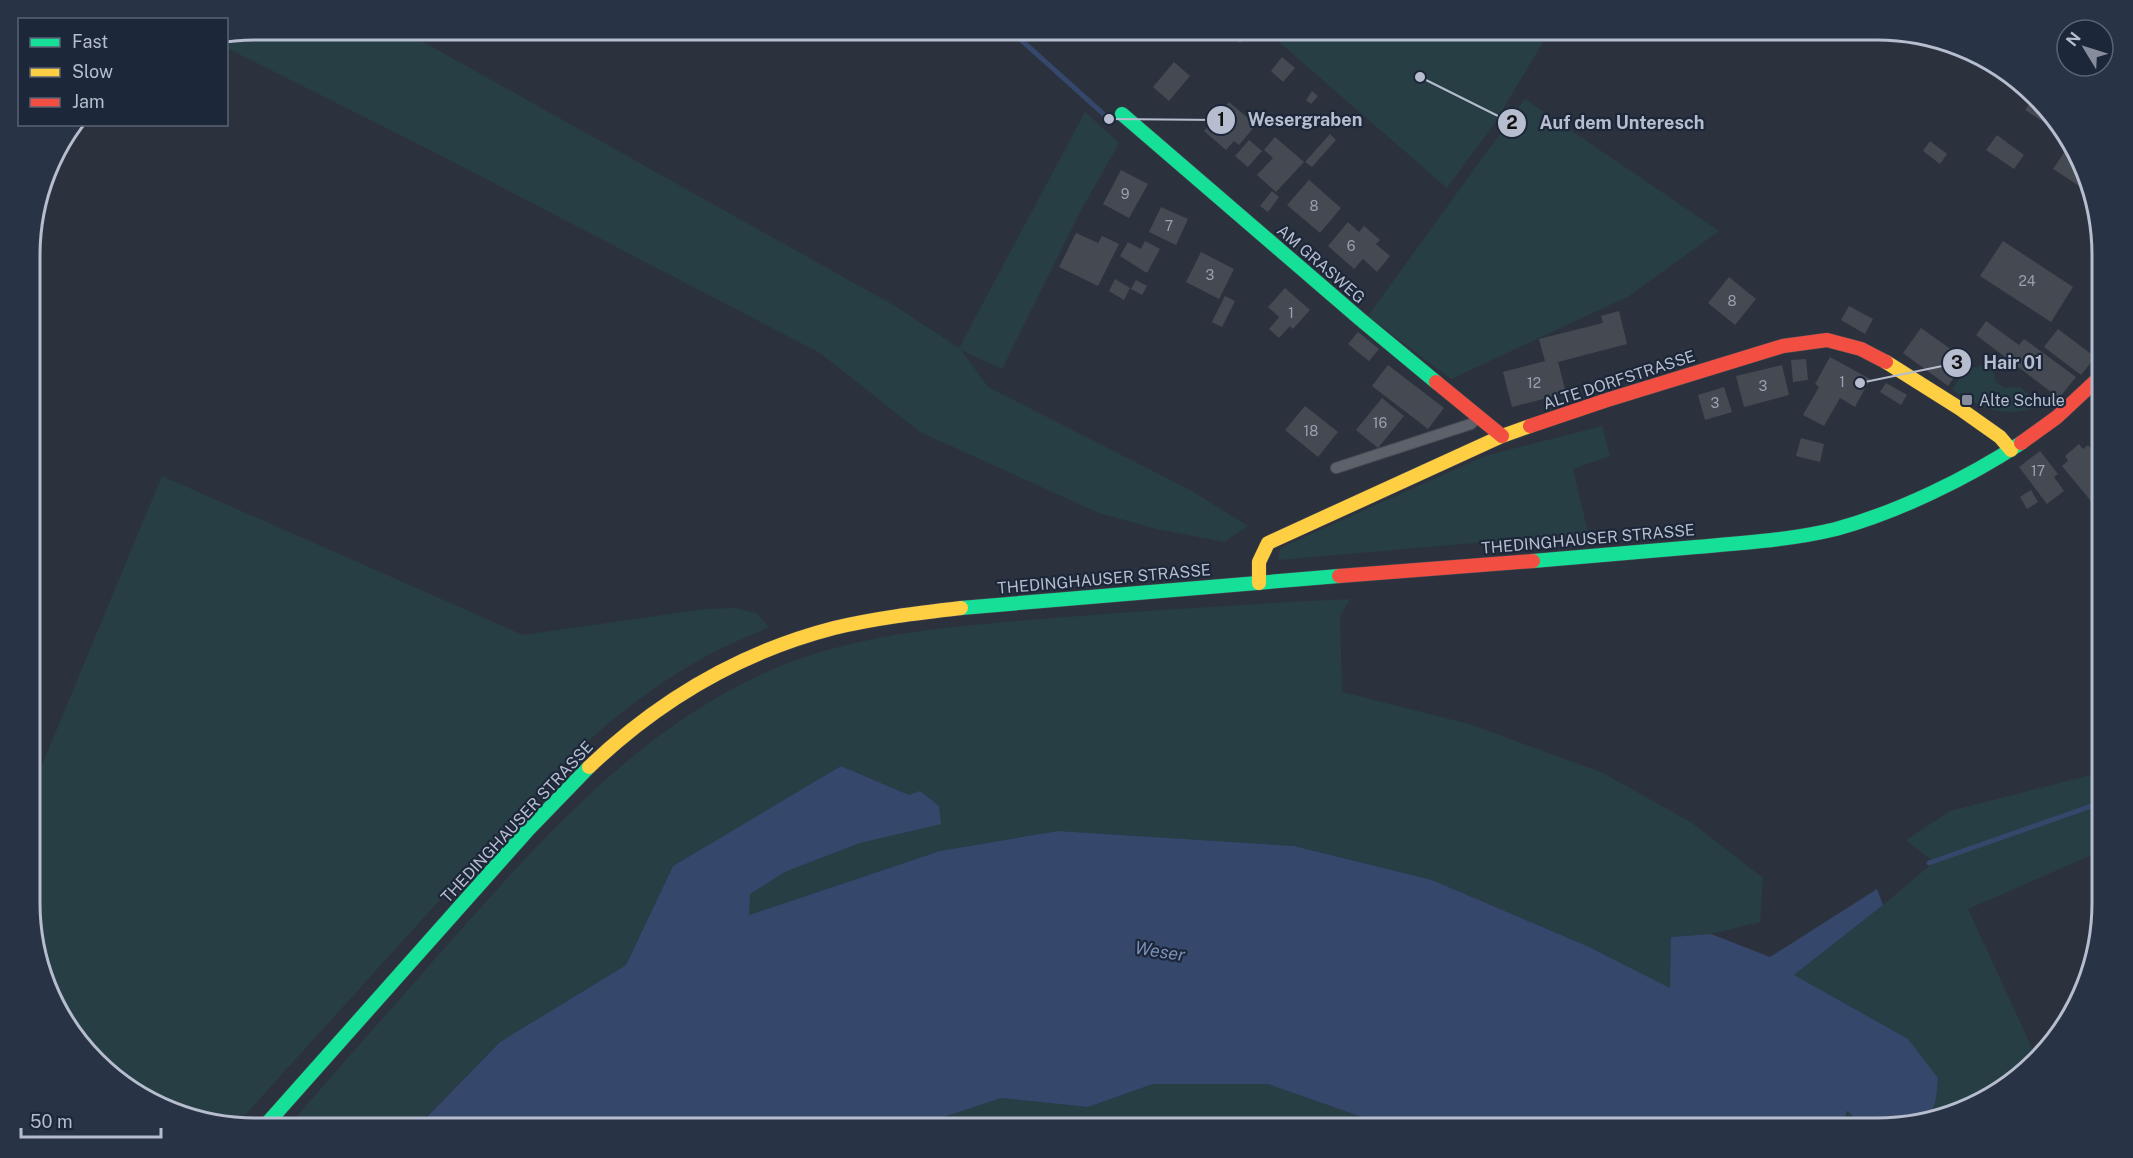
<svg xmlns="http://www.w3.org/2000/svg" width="2133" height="1158" font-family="'Public Sans',sans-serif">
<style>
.green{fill:#273e45}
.water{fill:#35476a}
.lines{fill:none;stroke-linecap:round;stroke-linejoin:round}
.stream{stroke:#35476a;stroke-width:5}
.building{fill:#444952}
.lane-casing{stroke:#494d56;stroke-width:12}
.fast-casing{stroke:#494d56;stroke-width:15}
.slow-casing{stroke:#494d56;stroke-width:15}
.jam-casing{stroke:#494d56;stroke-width:15}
.lane{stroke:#5d616a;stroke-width:10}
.fast{stroke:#16e098;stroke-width:14}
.slow{stroke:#ffcf43;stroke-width:14}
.jam{stroke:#f24e42;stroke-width:14}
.poi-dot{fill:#868c9b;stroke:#1d273a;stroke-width:2}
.labels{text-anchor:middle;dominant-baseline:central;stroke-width:4.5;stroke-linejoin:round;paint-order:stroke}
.number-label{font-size:14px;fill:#9aa0af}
.street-label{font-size:16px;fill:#b6bdce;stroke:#1d273a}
.poi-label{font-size:16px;fill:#b6bdce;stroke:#1d273a;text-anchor:start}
.water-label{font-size:18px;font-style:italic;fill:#7b8fb8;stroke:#1d273a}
.rim{fill:none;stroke:#b6bdce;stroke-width:3}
.leader{fill:none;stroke:#b6bdce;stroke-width:2}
.callout-dot{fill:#b6bdce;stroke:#1d273a;stroke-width:2}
.mark-label{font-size:18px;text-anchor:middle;font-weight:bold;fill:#111}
.callout-label{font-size:18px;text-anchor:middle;font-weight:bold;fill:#b6bdce;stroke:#1d273a;stroke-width:4.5;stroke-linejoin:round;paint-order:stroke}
</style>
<rect width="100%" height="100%" fill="#2c323d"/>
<path class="green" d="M256,30H402L895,306L959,348L1085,112L1119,143L1080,212L1002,369L961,350L988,387L1190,490L1248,526L1224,542L1157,529L1099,513L920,432L820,353L438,154L227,48V36Z
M1265,30H1550L1494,124L1447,188Z
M1525,99L1719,231L1629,296L1451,379L1368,316Z
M1981,365L1993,371L1995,381L2005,388L2020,387L2034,399L2036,404L2034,408C1999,419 1981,406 1952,390L1968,366L1973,368Z
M1602,426L1610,456L1573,469L1588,533L1278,560L1280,548L1485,456Z
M162,476L523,635L705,609L734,608L756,613L769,627C747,637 724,646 703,658C650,687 604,725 561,766L236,1125L198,1120L143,1098L68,1028L32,931V789Z
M1350,599L1340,616L1342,692L1469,724L1603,773L1692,823L1763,878L1760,922L1711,934L1671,937V989L1587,946L1432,880L1294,846L1058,831L940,851L749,915V894L785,872L860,843L909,795L841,766L673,866L626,965L500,1042L415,1128H287C337,1069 390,1011 441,952C539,842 641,723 781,666C868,631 961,626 1054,618C1152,610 1251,604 1350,599Z
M2103,772V850L1968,909L2038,1061L1990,1098L1924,1118L1794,975L1883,905L1934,862L1906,840L1950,811Z
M1153,1084H1268L1393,1128H911L1001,1098L1088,1107Z
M1846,1111L1865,1128H1841Z"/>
<path class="water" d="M841,766L909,795L920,791L939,806L941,824L860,843L785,872L750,894L749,915L940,851L1058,831L1294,846L1432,880L1587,946L1670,988L1671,937L1711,934L1770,957L1877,889L1883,905L1794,975L1908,1039L1938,1078C1937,1086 1937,1095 1935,1103C1927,1127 1887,1128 1865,1128L1847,1111L1841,1128H1393L1268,1084H1153L1088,1107L1001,1098L911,1128H416L500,1042L626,965L673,866Z"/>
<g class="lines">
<path class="stream" d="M1010,30L1109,119
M1929,863L2103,802"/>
</g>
<path class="building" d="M1238,30L1250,31L1240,43L1233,37Z
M1282,57L1295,68L1283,82L1271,71Z
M1174,62L1190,76L1169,101L1153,87Z
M1312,91L1318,96L1311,104L1306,100Z
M2032,100L2051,117L2047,124L2025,110Z
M1229,102L1256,125L1239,145L1234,141L1226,150L1204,131L1214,119L1210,115L1216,107L1221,111Z
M1330,134L1336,140L1312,167L1305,162Z
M1997,135L2024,155L2014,169L1986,150Z
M1275,137L1304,162L1276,192L1257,175L1273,158L1264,150Z
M1249,140L1262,151L1248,167L1235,156Z
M1930,141L1947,154L1940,164L1923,151Z
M2071,142L2091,184L2093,195L2053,169Z
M1121,170L1148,184L1129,218L1103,204Z
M1309,180L1341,208L1320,233L1287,205Z
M1272,191L1279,197L1268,212L1260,206Z
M1161,207L1188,219L1176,245L1149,232Z
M1348,222L1359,232L1364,226L1380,240L1376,244L1390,256L1377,272L1363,259L1354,269L1328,246Z
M1076,233L1098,243L1102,236L1119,244L1098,286L1059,267Z
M1145,241L1160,249L1147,273L1120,256L1128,242L1141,249Z
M2003,241L2073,287L2051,322L1980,276Z
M1201,252L1234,269L1219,299L1186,282Z
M1729,277L1756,299L1735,325L1708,303Z
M1115,279L1130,288L1124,300L1109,291Z
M1136,280L1147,286L1142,295L1131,289Z
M1285,288L1310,310L1293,329L1290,326L1279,338L1269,329L1279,317L1268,307Z
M1225,296L1235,301L1222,327L1212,322Z
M1849,306L1873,319L1865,334L1841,320Z
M1619,311L1627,344L1558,362L1566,393L1512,407L1503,372L1545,361L1539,339L1603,323L1601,316Z
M1986,321L2019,345L2024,339L2076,377L2059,398L1976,335Z
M1921,328L1966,360L1948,386L1903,353Z
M2058,329L2095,357L2081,375L2044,347Z
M1358,332L1379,349L1369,361L1348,344Z
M1830,357L1870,379L1855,407L1840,398L1824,426L1803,415L1819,387L1815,384Z
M1806,359L1808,380L1793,382L1791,360Z
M1388,365L1444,408L1428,429L1372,386Z
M1782,365L1789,395L1744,407L1736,376Z
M1886,383L1907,395L1901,405L1880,392Z
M1724,387L1732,412L1705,420L1698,395Z
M1382,398L1404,416L1378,448L1356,430Z
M1305,406L1338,432L1318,457L1285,430Z
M1801,438L1824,444L1820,462L1796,456Z
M2079,444L2083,449L2088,445L2103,463V500L2095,506L2062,466L2068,461L2065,456Z
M2040,451L2058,474L2054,477L2064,491L2047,504L2019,467Z
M2031,490L2038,502L2027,509L2020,497Z"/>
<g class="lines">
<g class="lane-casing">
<path id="lane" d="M1336,468L1471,424L1476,419"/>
</g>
<g class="fast-casing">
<path id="fast" d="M1122,114L1360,319L1436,382
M1533,561C1587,556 1642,552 1696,547C1742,543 1791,540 1836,529C1898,512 1968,478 2021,443
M961,608L1339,576
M263,1128L527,831L589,767"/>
</g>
<g class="slow-casing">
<path id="slow" d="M1886,362L1959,408L2000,437L2011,450
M1259,583V562L1268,543L1502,436L1530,426
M589,767C658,701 741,652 834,628C876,618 918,613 961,608"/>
</g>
<g class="jam-casing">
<path id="jam" d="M1436,382L1502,436
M1530,426L1607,400L1783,346L1827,340L1861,349L1886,362
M2021,443L2057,417L2102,375
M1339,576L1533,561"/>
</g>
<use href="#lane" class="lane"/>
<use href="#fast" class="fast"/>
<use href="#slow" class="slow"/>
<use href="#jam" class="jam"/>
</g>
<rect class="poi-dot" x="1961" y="394" width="12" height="12" rx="3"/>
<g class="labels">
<g class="number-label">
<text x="1125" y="194">9</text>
<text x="1314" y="206">8</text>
<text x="1169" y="226">7</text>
<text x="1351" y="246">6</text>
<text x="1210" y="275">3</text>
<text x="2027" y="281">24</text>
<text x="1732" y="301">8</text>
<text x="1291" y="313">1</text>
<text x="1842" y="382">1</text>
<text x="1534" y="383">12</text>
<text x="1763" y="386">3</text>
<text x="1715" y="403">3</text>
<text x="1380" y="423">16</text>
<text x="1311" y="431">18</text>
<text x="2038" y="471">17</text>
</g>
<g class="street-label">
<text transform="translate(1321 264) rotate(41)">AM GRASWEG</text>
<text transform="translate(1619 380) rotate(-18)">ALTE DORFSTRASSE</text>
<text transform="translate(1588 539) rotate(-5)">THEDINGHAUSER STRASSE</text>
<text transform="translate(1104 579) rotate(-5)">THEDINGHAUSER STRASSE</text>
<text transform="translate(517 822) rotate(-47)">THEDINGHAUSER STRASSE</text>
</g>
<g class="poi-label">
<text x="1979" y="400">Alte Schule</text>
</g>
<g class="water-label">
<text transform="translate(1160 951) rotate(9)">Weser</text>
</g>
</g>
<path d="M0 0H2133V1158H0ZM255 40H1877A215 215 0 0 1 2092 255V903A215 215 0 0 1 1877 1118H255A215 215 0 0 1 40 903V255A215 215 0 0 1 255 40Z" fill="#293346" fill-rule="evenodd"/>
<path class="rim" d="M255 40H1877A215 215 0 0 1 2092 255V903A215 215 0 0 1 1877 1118H255A215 215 0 0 1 40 903V255A215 215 0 0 1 255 40Z"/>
<path class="leader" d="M1109 119L1221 120M1420 77L1512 123M1860 383L1957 363"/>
<g class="callout-dot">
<circle cx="1109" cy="119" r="6"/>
<circle cx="1420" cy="77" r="6"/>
<circle cx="1860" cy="383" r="6"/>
<circle cx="1221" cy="120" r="15"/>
<circle cx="1512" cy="123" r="15"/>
<circle cx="1957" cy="363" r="15"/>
</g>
<g class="mark-label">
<text x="1221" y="126">1</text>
<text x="1512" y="129">2</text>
<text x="1957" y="369">3</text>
</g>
<g class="callout-label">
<text x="1305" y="126">Wesergraben</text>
<text x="1622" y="129">Auf dem Unteresch</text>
<text x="2013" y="369">Hair 01</text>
</g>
<rect x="18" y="18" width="210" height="108" fill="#1d273a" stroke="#5a6375" stroke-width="1.5"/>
<rect x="30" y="38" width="30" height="9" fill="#16e098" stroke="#5a6375" stroke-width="1.5"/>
<text x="72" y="48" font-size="18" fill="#b6bdce">Fast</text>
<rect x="30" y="68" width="30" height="9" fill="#ffcf43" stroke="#5a6375" stroke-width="1.5"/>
<text x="72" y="78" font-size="18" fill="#b6bdce">Slow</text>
<rect x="30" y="98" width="30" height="9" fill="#f24e42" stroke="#5a6375" stroke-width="1.5"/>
<text x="72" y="108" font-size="18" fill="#b6bdce">Jam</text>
<g transform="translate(2085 48) rotate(308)"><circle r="28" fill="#1d273a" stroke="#5a6375" stroke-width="1.5"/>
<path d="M0-4.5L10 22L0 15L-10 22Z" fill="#868c9b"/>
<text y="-9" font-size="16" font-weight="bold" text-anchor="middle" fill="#b6bdce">N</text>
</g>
<path d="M21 1128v9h140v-9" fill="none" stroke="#b6bdce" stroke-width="3"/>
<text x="30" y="1128" font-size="18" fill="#b6bdce" stroke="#1d273a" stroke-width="4.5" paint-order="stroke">50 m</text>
</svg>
